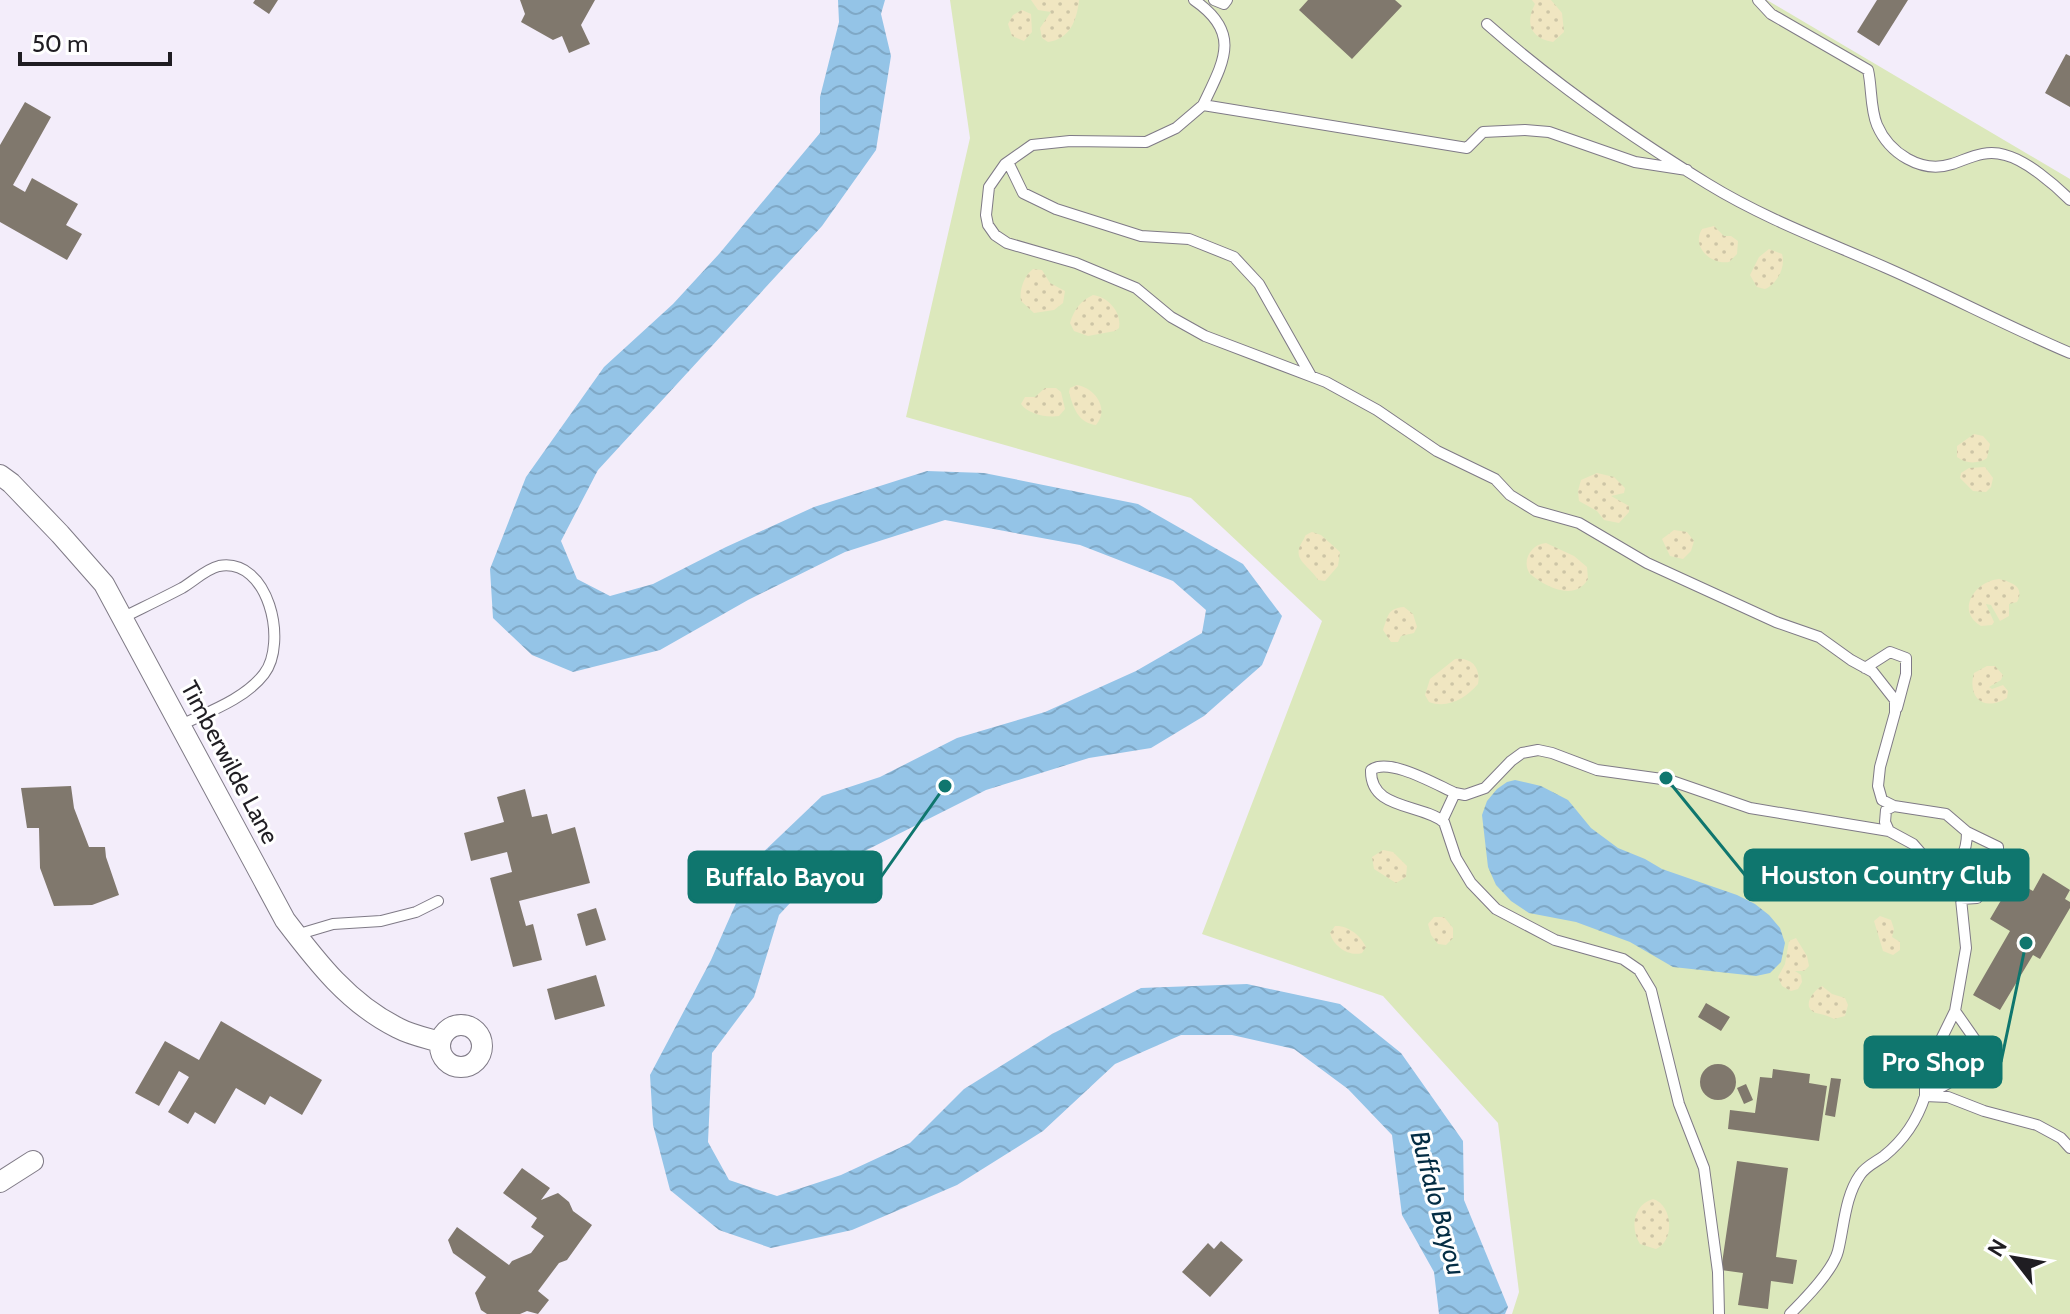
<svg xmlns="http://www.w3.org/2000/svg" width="2070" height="1314" font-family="Cabin,sans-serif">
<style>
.green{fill:#dce8bc}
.sand{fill:url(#sand-dots)}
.water{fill:url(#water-waves)}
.building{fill:#80786d}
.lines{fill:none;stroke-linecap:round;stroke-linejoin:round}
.service-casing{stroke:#7f7a86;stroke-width:12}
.minor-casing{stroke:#7f7a86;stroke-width:22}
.service{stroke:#fff;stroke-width:10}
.minor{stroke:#fff;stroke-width:20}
.labels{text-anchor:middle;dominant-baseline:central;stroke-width:6;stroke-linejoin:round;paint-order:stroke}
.street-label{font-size:24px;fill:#1f1d22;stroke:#fff}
.water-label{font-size:26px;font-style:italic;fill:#042d44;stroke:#fff}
.leader{fill:none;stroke:#0f766e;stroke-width:3}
.callout-dot{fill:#0f766e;stroke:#fff;stroke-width:3}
.callout{fill:#0f766e;stroke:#0f766e;stroke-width:3}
.callout-label{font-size:26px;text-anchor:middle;font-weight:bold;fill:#fff}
</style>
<defs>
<pattern id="sand-dots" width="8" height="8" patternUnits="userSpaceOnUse" patternTransform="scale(2)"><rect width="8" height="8" fill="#f0e6c1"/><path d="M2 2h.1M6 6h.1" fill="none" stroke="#cdc5a6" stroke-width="1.8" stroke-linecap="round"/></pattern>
<pattern id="water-waves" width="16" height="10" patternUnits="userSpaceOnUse" patternTransform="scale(2)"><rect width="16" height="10" fill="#94c4e7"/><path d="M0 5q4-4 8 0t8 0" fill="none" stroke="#7fa8c6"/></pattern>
</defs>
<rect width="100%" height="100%" fill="#f3edfa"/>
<path class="green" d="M950,0H1767L2070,179V1314H1512L1519,1292L1498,1123L1383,996L1202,934L1322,621L1191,498L906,417L970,138Z"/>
<path class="sand" d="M1031,0H1079C1077,20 1070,39 1048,42L1042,38L1040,28L1051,12L1038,10Z
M1532,0H1551L1562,13L1564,32L1553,42C1530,38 1525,23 1535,4Z
M1022,10L1031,14L1032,32L1024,41L1012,36L1008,24L1013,15Z
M1714,226L1724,236H1731L1738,241L1737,254L1729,262C1711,265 1691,247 1702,229Z
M1769,249L1782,254C1786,267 1777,284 1765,289L1757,287L1750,275L1759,257Z
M1033,269L1042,270L1050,283L1065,291L1063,303L1054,310L1034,313L1021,301C1019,290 1024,276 1033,269Z
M1093,295C1108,297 1122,312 1119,328L1115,331L1088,336L1074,331L1070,323C1074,310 1080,301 1093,295Z
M1077,385C1095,388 1110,409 1096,425C1078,423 1073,407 1069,392L1070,388Z
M1045,388H1056L1061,392L1065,409L1059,416C1046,418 1028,414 1021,404L1025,397H1035Z
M1974,434L1983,436L1990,444L1987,458C1979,464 1965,464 1957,457V446Z
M1985,467L1993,478L1991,487L1986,492L1973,491L1960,478L1961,473L1969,468Z
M1597,473L1614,477L1625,488L1624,493L1611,496L1629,506V512L1619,523L1604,520L1597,511L1579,501L1578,491L1581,480Z
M1674,530L1687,532L1694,541L1691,551L1683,559L1670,556L1662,539Z
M1312,532L1321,535L1340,552L1338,566L1325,581L1318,580C1309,565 1291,560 1302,542C1308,533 1302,537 1312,532Z
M1546,543L1574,556L1587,567L1588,579C1575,602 1546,587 1530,574C1521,561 1531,544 1546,543Z
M1999,579C2012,582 2025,587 2017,602L2009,604V616L2000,621L1991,605L1986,604L1994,622L1992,625L1981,626C1955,611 1975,581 1999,579Z
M1404,607L1413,614L1417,627L1414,633L1401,636L1398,642H1391L1383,630C1388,617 1387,608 1404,607Z
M1455,659C1472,657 1481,668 1478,684C1466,698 1448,709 1429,702L1425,695L1430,679Z
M1987,666H1995L2003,675L2001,680L1989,687L1992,689L2003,685L2008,691L2007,698C1984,712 1967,698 1974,673Z
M1383,850L1393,852L1407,866L1406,877L1396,883L1374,869L1372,857Z
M1880,916L1891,920L1894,929L1892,937L1900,942V950L1893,955L1883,951L1874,921Z
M1434,917H1444L1453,928V938L1446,945L1438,944L1431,935L1428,924Z
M1335,926C1348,925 1361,936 1366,947L1362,953C1349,957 1333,946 1330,933Z
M1796,938L1807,956L1809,966L1804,971H1795L1801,975L1802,982L1798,989L1791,991L1782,986L1778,977L1785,964L1789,941Z
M1822,986L1832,994L1845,998L1848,1005L1845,1016L1834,1019C1827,1015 1823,1015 1816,1013C1800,1007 1814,990 1822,986Z
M1653,1199C1673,1205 1675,1241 1656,1249L1640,1244C1630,1228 1633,1205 1653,1199Z"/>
<path class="water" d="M838,0H885L881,14L891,56L876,150L822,226L598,470L561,541L577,579L610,596L653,584L726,547L814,507L927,471L984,473L1138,504L1243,564L1282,616L1262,665L1204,716L1151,748L1089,758L986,790L815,876L779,915L754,997L712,1053L708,1142L729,1180L777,1196L841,1175L910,1143L964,1089L1052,1034L1141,988L1247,984L1340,1004L1401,1053L1463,1141L1464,1200L1508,1307L1505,1314H1439L1434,1272L1402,1215L1392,1135L1348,1089L1294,1049L1232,1035H1181L1115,1064L1043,1131L957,1185L852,1230L771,1248L719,1230L670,1190L653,1125L650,1075L711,960L755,860L822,796L880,777L957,738L1045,712L1136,671L1202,633L1206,610L1173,581L1080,545L945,520L845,552L748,600L660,650L573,672L532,655L493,618L490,569L526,477L604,367L673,304L719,254L820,133V97L839,22Z
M1515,780L1541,786L1568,800L1591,828L1618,848L1645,859L1662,869L1737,895L1755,904L1769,915L1780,928L1785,943L1781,962L1770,973L1756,976L1673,967L1630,942L1576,922L1529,913L1511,901L1496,885L1488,867L1482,815L1487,801L1497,789L1507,782Z"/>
<path class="building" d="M255,0H278L269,14L253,3Z
M520,0H595L581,25L590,44L569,53L562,36L553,40L521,22L525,14Z
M1308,0H1395L1402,6L1352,59L1299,10Z
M1877,0H1908L1879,46L1857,32Z
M2066,54L2070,56V107L2045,93Z
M25,102L51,117L13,185L25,192L32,178L78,204L66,225L82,234L67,260L0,222V145Z
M71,786L74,808L89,847H105L106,857L119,895L92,905L54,906L40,868L39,828H27L21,788Z
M525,789L532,817L547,814L552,834L575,827L590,883L519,901L526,926L533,924L542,960L513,967L490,878L512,872L507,852L471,861L464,833L504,822L497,797Z
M2043,873L2070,890L2065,899L2070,902V908L2040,959L2033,955L2000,1010L1973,995L2010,931L1990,919L2013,880L2033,891Z
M596,908L606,940L586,946L577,914Z
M596,975L605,1006L555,1020L547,989Z
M1706,1003L1730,1017L1721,1031L1698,1017Z
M221,1021L322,1080L302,1115L270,1096L265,1105L236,1088L215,1124L195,1112L188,1124L168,1112L189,1077L179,1071L159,1106L135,1093L165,1041L199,1060Z
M1700 1082a18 18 0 1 1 36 0a18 18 0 1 1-36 0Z
M1773,1069L1810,1074L1809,1083L1827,1086L1819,1141L1728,1129L1730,1110L1755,1113L1760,1077L1772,1078Z
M1831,1078L1841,1079L1835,1117L1825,1115Z
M1746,1084L1753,1100L1744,1104L1737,1088Z
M1737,1161L1788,1168L1776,1257L1797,1260L1793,1284L1771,1281L1768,1309L1738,1305L1743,1273L1721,1270Z
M522,1168L550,1188L541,1200L558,1193L569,1202L573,1211L592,1225L567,1260L559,1263L538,1291L549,1300L538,1314L527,1311L520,1314H487L481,1310L475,1293L486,1277L453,1253L448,1240L457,1227L509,1265L512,1261L531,1253L544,1236L531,1227L537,1218L503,1193Z
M1221,1241L1243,1260L1210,1297L1182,1272L1208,1243L1214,1249Z"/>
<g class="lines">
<g class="service-casing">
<path id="service" d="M1194,0C1242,33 1224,61 1203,105
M1214,0L1224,4L1227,0
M1758,0L1771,14L1868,70C1872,87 1870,108 1877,125C1889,153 1921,174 1952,164C1970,158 1985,149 2005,155C2026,160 2055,185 2070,200
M1487,24C1555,84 1631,137 1708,184C1765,219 1828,242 1889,269C1950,296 2009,327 2070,353
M1008,162L1023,193L1056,209L1141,236L1189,239L1234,257L1259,284L1311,376
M1687,170L1635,162L1549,132L1525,130L1483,132L1467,148L1203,105L1176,128L1146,142L1070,141L1032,145L1005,164L989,187L986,215L988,225L995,235L1007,243L1076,263L1136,288L1171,317L1205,336L1326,382L1377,410L1437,451L1495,479L1510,495L1536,511L1579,523L1647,563L1776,622L1819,637L1851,660L1873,672L1895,700V713L1880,767L1878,786L1882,800L1894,806L1886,810L1885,822L1889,831
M122,618C142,608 163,598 182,588C194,581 206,569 219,566C269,557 288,643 264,674C245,699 208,712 181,725
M1865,668L1890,652L1906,658V674L1897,708
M1442,821L1455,793
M1943,877C1960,864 1967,853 1967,832
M296,935L333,924L381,921L416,912L438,901
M1955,1011L1976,1041C1974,1075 1951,1081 1925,1096V1072Z
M1955,1011L1966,948L1961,899
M1719,1314L1718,1272L1704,1168L1679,1104L1651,990L1639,970L1623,959L1555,940L1496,909L1471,883L1456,858L1444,822C1420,803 1370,810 1371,770C1389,757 1435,784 1455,793L1465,795L1485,788L1511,761L1522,753L1538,750L1552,753L1597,770L1669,780L1750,808L1889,831L1913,844L1961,899L1977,898L1998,864V847L1967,832L1946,814L1894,806
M1790,1314C1804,1300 1833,1271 1838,1251C1844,1227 1845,1196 1860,1175C1866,1166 1876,1162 1884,1156C1904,1140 1917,1121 1925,1096L1948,1097L1984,1111L2037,1125L2061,1138L2070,1148"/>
</g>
<g class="minor-casing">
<path id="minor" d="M0,475L11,483L60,534L104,584L285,920C317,962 349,1004 398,1028C411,1035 427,1038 440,1042
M440 1046a21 21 0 1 1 42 0a21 21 0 1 1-42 0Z
M0,1182L33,1161"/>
</g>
<use href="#service" class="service"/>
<use href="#minor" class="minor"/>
</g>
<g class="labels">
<g class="street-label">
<text transform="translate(230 762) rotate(62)">Timberwilde Lane</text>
</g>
<g class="water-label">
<text transform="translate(1438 1203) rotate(75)">Buffalo Bayou</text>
</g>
</g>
<path class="leader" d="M1666 778L1745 875M945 786L881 877M2026 943L2001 1062"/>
<g class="callout-dot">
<circle cx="1666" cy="778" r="8"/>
<circle cx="945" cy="786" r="8"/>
<circle cx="2026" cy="943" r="8"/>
</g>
<g class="callout">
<rect x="1745" y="850" width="283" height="50" rx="8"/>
<rect x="689" y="852" width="192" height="50" rx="8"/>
<rect x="1865" y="1037" width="136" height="50" rx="8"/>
</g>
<g class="callout-label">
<text x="1886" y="884">Houston Country Club</text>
<text x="785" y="886">Buffalo Bayou</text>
<text x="1933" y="1071">Pro Shop</text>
</g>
<g transform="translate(2014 1258) rotate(301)" stroke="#ffffff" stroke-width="6" paint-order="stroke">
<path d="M0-6L14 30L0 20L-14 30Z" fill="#1f1d22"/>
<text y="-12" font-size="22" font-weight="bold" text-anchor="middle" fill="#1f1d22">N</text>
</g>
<path d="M20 52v12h150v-12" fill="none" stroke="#1f1d22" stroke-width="4"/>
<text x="32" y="52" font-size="24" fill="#1f1d22" stroke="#ffffff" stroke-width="6" paint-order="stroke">50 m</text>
</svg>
